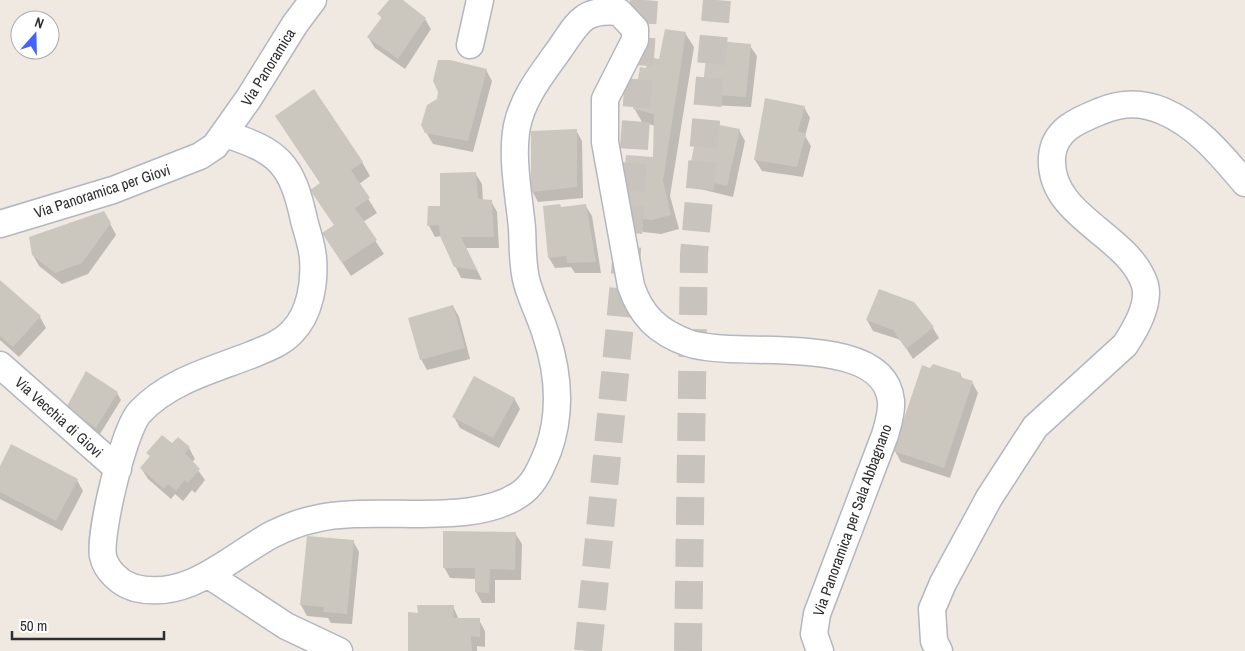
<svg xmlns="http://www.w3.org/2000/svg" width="1245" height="651" font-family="'Archivo Narrow',sans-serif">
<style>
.shadow{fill:#0003}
.building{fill:#cbc7bf}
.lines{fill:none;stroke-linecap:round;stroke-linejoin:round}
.highway-tunnel{stroke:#c8c4bd;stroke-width:28;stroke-dasharray:28 14;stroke-linecap:butt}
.minor-casing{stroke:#b4b7c1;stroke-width:29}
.minor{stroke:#fff;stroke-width:26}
.labels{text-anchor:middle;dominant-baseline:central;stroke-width:5;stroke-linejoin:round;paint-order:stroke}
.street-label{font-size:15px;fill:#2e2e2e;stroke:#fff}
</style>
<rect width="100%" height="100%" fill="#efe9e1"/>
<path class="shadow" d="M390,0H401L425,19L431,29L405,69L375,48L368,37L382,19L379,14Z
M685,33L694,47L670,196L679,229L661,234L643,232L635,218L654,158L655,126L642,122L634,108L647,69L660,60Z
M750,46L757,56L751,107L710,105L703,94Z
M486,70L492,81L473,152L433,144L426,132L438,100Z
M804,107L810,118L805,136L811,146L803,177L762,171L755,160Z
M276,116L362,162L370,176L359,184L377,213L363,222L384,254L351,276L323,233L335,226L320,204L321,184Z
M576,130L582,141L583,198L538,202L532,191Z
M739,130L745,141L733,197L696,188L689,177Z
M475,173L482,184L483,201H491L497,212L499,248H466L482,280L461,278L441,236L435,237L429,226L430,207H441Z
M585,205L592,216L601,273H575L571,267L555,268L549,258L561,208Z
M104,212L116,235L88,274L62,284L39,266L33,255Z
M0,281L40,317L46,328L19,357L0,340Z
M453,306L459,317L470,359L427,370L421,359Z
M867,320L933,328L939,338L913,359L901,340L873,331Z
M930,369L960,374L963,379L972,382L978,393L950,478L901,462L895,451Z
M117,393L121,400L100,434L72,416Z
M514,398L520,409L499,448L460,428L454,417Z
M172,445L189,448L195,459L192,462L205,480L195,493L192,490L183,501L175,494L171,499L148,479L141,468L151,457L148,453Z
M0,468L77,480L83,491L62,531L0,499Z
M515,533L522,544L521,580H495V603H482L476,592V579L450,578L444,567Z
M353,541L359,552L352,624L331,623L328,618L307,616L301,605Z
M453,606L459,620H479L485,631V647L477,646V651H409L419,615Z"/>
<path class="building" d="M389,0H403L426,18L398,59L367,37L382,17L377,14Z
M665,29L686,32L663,181L671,215L652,220L634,218L623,186L626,155L653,157L654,114L633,109L640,67L646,68L648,57L659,59Z
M708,40L751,44L746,97L702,94Z
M438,60H450L487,69L468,141L425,133L421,125L427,105L437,99L438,92L433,81Z
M314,89L363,162L351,170L370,198L355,208L377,240L342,263L322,233L334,225L310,190L320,183L275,116Z
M765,98L805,106L798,131L806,134L797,167L754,160Z
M699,121L740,129L727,186L688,177Z
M577,129V187L531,192V131Z
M476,172L478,199L492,200L494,237H461L477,270L454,267L440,236L439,225L427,226L428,206H440V173Z
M560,204L561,207L586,204L596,262L567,263L566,256L548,258L543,206Z
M104,211L111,223L82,263L55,273L32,255L29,237Z
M0,280L41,316L13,347L0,336Z
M879,289L914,302L934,327L906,349L893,330L866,320Z
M453,305L465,348L420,360L408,318Z
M933,364L961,373L960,377L973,381L944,468L893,451L922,365L930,368Z
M86,371L118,392L96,428L66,408Z
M474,376L515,398L493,438L452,417Z
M162,435L172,443L178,437L190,447L185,453L200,469L188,483L185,480L176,491L168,484L164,489L140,468L150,456L146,453Z
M11,444L78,479L56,521L0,492V466Z
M443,531L516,532L515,570L490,569L489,593L475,592V568H443Z
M307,536L354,540L347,614L323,612L324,607L300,605Z
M417,605H454L453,618H480V637L471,636L472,651H408V612L418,613Z"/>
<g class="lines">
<path class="highway-tunnel" d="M588,651L627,252L644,0
M688,651L694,254L717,0"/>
<g class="minor-casing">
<path id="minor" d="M470,45L480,0
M225,134C279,151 292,164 304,220C307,232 312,245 313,258C315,283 310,314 292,332C281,344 265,349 251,355C212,370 169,381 140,412C124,428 99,534 103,556C106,571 121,584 135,588C188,601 229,558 271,535C285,528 300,522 315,519C375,504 476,530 524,491C536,481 542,465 548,451C562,412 559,374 546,335C541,318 532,301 527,283C522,266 523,246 522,228C519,196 511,158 517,126C523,97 542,74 559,50C578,23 583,8 619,12L635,29V40L605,99V142L631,286C641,316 658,332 688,343C735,360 884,330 891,401C892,413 888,424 885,435L817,614L814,634L820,651
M0,224L113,190L200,156L215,146L249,98L295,24L313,0
M0,365L118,469
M210,576L286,626L339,651
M939,651L934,641L932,609L943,583L989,498L1035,427L1125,345C1135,330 1150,304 1145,285C1129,234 1048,217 1052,157C1054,129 1079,120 1101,111C1123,102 1142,102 1163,111C1198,126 1221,155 1245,183"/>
</g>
<use href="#minor" class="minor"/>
</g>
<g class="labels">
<g class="street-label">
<text transform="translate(268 67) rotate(-58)">Via Panoramica</text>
<text transform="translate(102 191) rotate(-18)">Via Panoramica per Giovi</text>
<text transform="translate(59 417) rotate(42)">Via Vecchia di Giovi</text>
<text transform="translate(852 520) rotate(-70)">Via Panoramica per Sala Abbagnano</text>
</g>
</g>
<g transform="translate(35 35) rotate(20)"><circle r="24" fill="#ffffff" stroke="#ababab"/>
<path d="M0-4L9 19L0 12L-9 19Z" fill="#4264fb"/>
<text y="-8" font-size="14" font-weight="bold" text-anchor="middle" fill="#2e2e2e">N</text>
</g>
<path d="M12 631v8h152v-8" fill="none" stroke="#2e2e2e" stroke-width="2.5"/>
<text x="20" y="631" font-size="15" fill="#2e2e2e" stroke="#ffffff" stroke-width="4" paint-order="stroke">50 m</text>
</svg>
